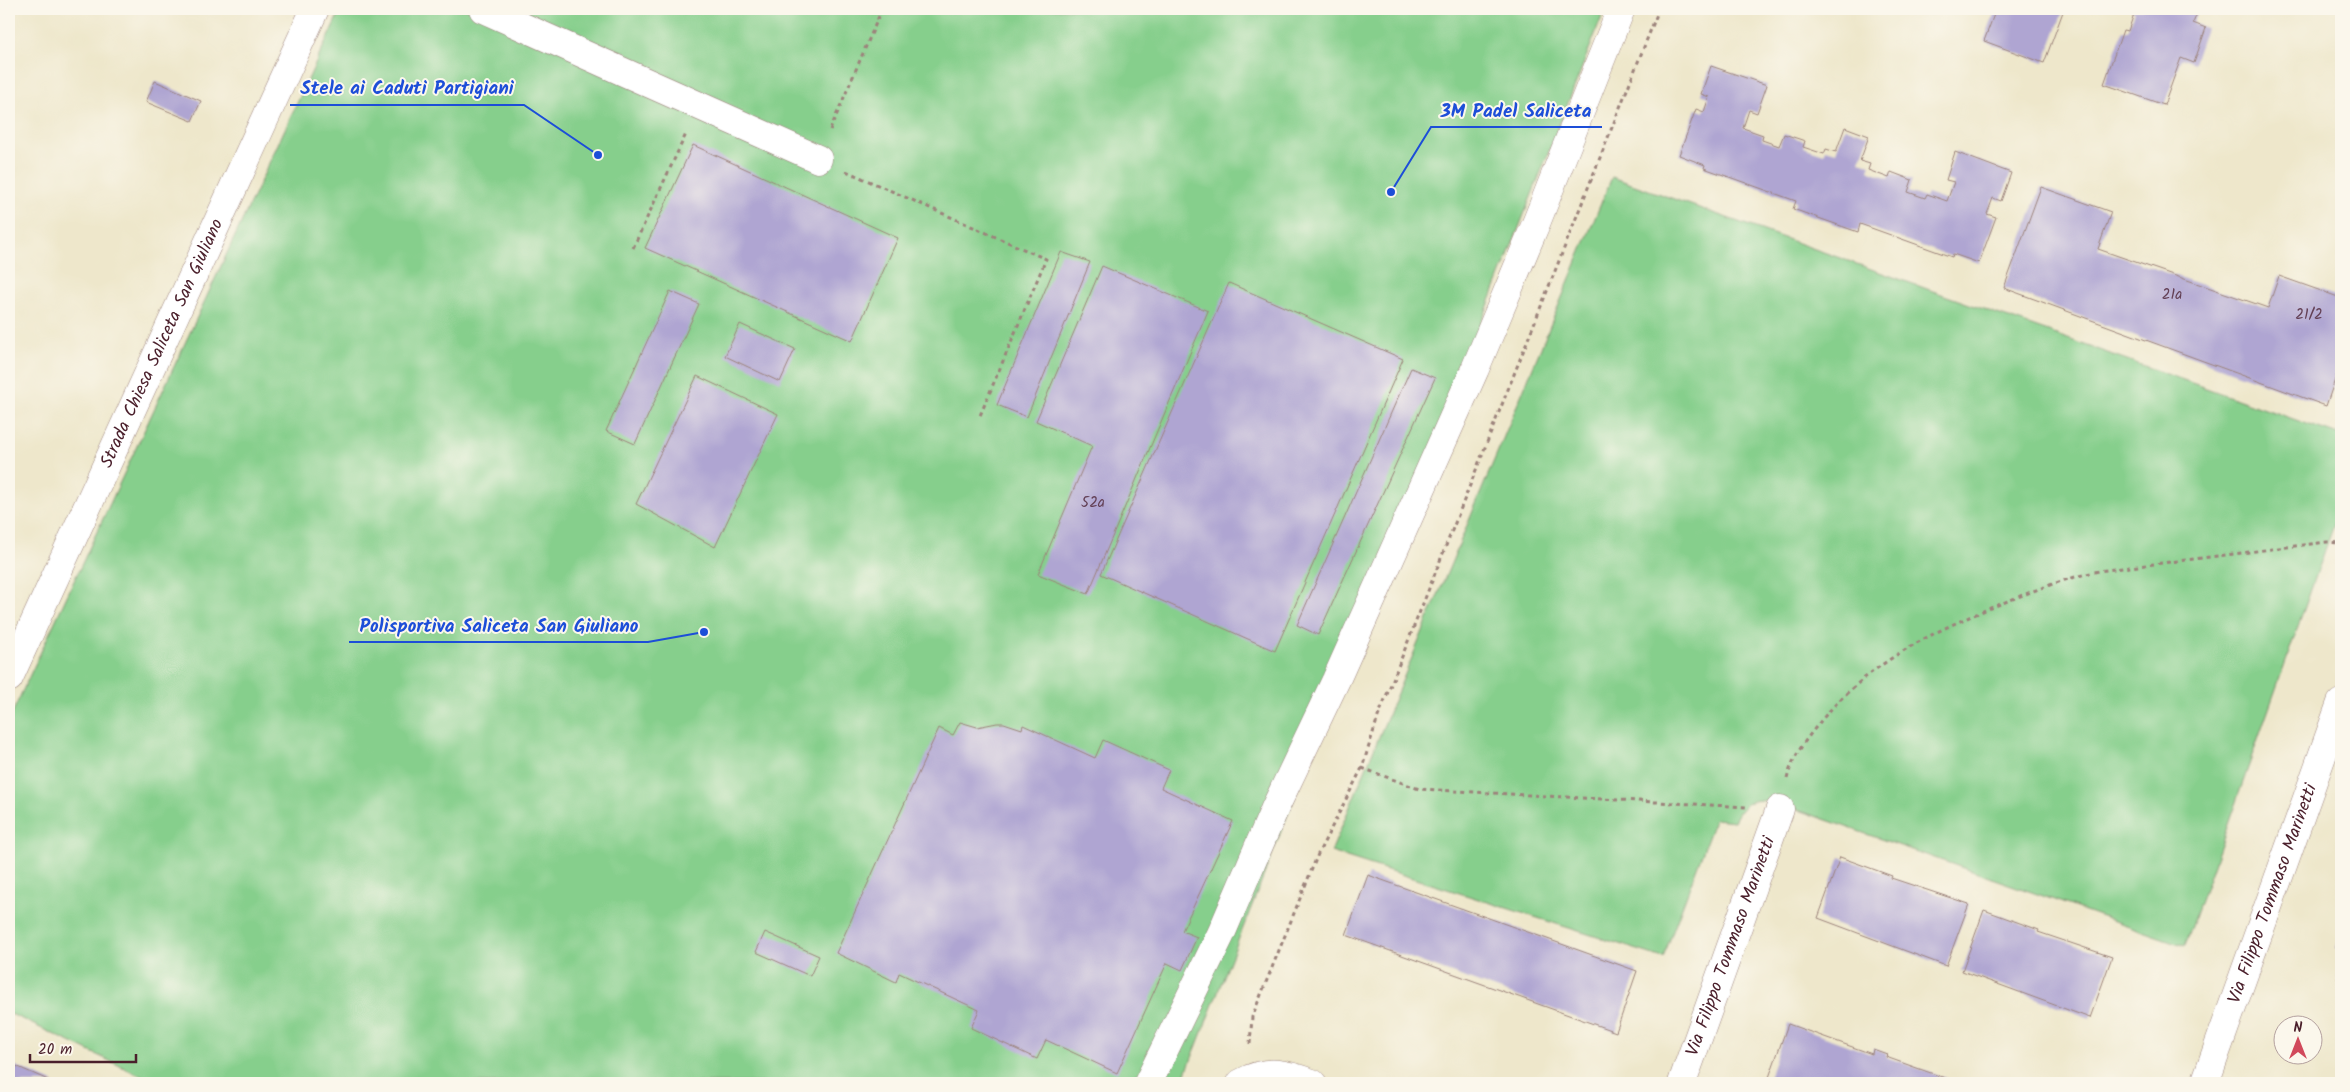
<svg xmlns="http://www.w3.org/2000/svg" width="2350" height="1092" font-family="Kalam,sans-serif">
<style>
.green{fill:#86cf8c;stroke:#68775c}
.building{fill:#afa5d2}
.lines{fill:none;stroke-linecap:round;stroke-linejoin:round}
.minor-casing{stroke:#9c837b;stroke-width:29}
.path{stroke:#9c837b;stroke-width:3;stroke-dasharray:4 4;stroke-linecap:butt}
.minor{stroke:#fff;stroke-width:28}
.labels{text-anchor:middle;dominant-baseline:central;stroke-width:4;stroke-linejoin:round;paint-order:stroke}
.number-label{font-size:15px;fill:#634055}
.street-label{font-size:18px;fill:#4a1f2b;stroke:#fbf7ec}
.leader{fill:none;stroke:#1d4ed8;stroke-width:2}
.callout-dot{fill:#1d4ed8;stroke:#fbf7ec;stroke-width:2}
.callout-label{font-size:19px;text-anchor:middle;font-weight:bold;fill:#1d4ed8;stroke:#fbf7ec;stroke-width:4;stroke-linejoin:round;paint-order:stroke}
</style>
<rect width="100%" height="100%" fill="#fbf7ec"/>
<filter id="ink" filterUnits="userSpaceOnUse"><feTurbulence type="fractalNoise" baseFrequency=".02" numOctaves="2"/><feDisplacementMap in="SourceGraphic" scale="10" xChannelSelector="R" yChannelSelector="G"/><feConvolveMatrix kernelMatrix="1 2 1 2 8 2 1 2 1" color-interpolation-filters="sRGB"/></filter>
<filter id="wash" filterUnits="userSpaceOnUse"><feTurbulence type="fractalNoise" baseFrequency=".0096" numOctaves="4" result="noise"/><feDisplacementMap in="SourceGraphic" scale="20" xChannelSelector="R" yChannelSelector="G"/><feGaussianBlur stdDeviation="1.12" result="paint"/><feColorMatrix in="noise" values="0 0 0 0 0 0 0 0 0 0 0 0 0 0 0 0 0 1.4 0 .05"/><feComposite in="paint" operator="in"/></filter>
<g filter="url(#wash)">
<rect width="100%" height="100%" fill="#eee7cb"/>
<path class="green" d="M341,9H1605L1182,1083H156L9,1013V720Z
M1612,177L2341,436V505L2185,946L1778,803C1755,798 1746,798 1734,821L1715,819L1663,958L1331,852Z"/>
<g id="blocks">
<path class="building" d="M1996,9H2064L2044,63L1984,41Z
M2129,9H2199L2193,23L2206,28L2194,63L2181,58L2164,105L2104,84L2123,30L2128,31L2135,11Z
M1711,66L1767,85L1757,113L1749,110L1743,128L1763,135L1762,140L1779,146L1784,134L1805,141L1803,147L1824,154L1826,149L1836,152L1845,127L1869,136L1860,161L1870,164L1868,170L1889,178L1891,172L1912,180L1908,192L1925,198L1927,194L1947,201L1954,182L1946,180L1955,152L2011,173L2001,201L1993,198L1987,214L1996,217L1979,263L1953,254L1952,257L1860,224L1858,232L1793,209L1796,201L1704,168L1705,165L1679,155L1696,109L1704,112L1709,97L1701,94Z
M155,81L201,101L192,121L146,102Z
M693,145L898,238L852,341L645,248Z
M2041,187L2111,212L2098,249L2268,308L2279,276L2341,298V362L2326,406L2004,288Z
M1061,252L1090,262L1027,417L997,405Z
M1102,266L1208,311L1088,594L1038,574L1092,446L1036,421Z
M1229,283L1403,359L1275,651L1101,574Z
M670,291L699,304L635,444L606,431Z
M740,324L795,349L780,382L725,356Z
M1411,368L1435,378L1318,635L1297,625Z
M697,376L778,414L715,547L636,504Z
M960,722L977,727L997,723H1004L1022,729L1023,725L1095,758L1103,740L1169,770L1161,788L1233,821L1182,931L1197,937L1182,970L1167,963L1117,1073L1046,1040L1037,1059L971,1028L979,1010L899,973L896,982L836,953L939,728L953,735Z
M1840,857L1892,876L1891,878L1969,904L1946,966L1818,918Z
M1368,875L1637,971L1616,1032L1346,935Z
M1984,910L2039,930L2038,932L2112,957L2090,1018L1962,971Z
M765,932L819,956L810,976L756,952Z
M2341,934V949L2336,948Z
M2341,966V980L2337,978Z
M1788,1024L1872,1054L1873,1049L1887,1054L1886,1057L1959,1083H1767Z
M9,1063L55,1083H9Z"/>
</g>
</g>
<g filter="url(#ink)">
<use href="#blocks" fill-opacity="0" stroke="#9c837b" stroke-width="1"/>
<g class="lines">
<g class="minor-casing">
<g id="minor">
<path d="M483,9L818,159"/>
<path id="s1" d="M9,678L315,9"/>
<path d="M1148,1083L1221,934L1275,808L1336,680L1475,369L1537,221L1621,9"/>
<path d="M1241,1083C1267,1068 1285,1073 1312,1083"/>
<path id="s2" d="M1682,1083L1780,809"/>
<path id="s3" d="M2205,1083L2341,703"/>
</g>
</g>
<path class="path" d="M830,130L882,9
M846,171L1046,259L979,418
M633,248L686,134
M1362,768L1419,789L1747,807
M1787,779C1792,759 1803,743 1816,727C1864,665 1932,631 2003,603C2035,590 2066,578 2099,571L2327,542L2341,543
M1250,1044L1252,1017L1318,854L1362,768L1378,717L1659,9"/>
<use href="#minor" class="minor"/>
</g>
</g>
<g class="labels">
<g class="number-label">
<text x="2172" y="295">21a</text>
<text x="2309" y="315">21/2</text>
<text x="1093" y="503">52a</text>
</g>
<g class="street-label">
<text stroke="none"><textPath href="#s1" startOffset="368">Strada Chiesa Saliceta San Giuliano</textPath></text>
<text stroke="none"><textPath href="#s3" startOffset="201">Via Filippo Tommaso Marinetti</textPath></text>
<text stroke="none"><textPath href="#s2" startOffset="145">Via Filippo Tommaso Marinetti</textPath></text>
</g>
</g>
<path class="leader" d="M598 155L524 105H290M1391 192L1431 127H1602M704 632L648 642H349"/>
<g class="callout-dot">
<circle cx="598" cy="155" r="5"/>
<circle cx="1391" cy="192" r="5"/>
<circle cx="704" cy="632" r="5"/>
</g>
<g class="callout-label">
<text x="407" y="94">Stele ai Caduti Partigiani</text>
<text x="1516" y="117">3M Padel Saliceta</text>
<text x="499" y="632">Polisportiva Saliceta San Giuliano</text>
</g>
<rect width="2350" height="1092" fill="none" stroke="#fbf7ec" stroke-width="30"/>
<g transform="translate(2298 1040)"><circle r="24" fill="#fbf7ec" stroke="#b4a19f"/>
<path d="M0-4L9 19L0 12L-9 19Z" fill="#d1495b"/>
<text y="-8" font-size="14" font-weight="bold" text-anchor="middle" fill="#4a1f2b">N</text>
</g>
<path d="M30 1054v8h106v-8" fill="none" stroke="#4a1f2b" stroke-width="2.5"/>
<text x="38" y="1054" font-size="15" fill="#4a1f2b" stroke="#fbf7ec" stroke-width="4" paint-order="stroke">20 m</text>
</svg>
